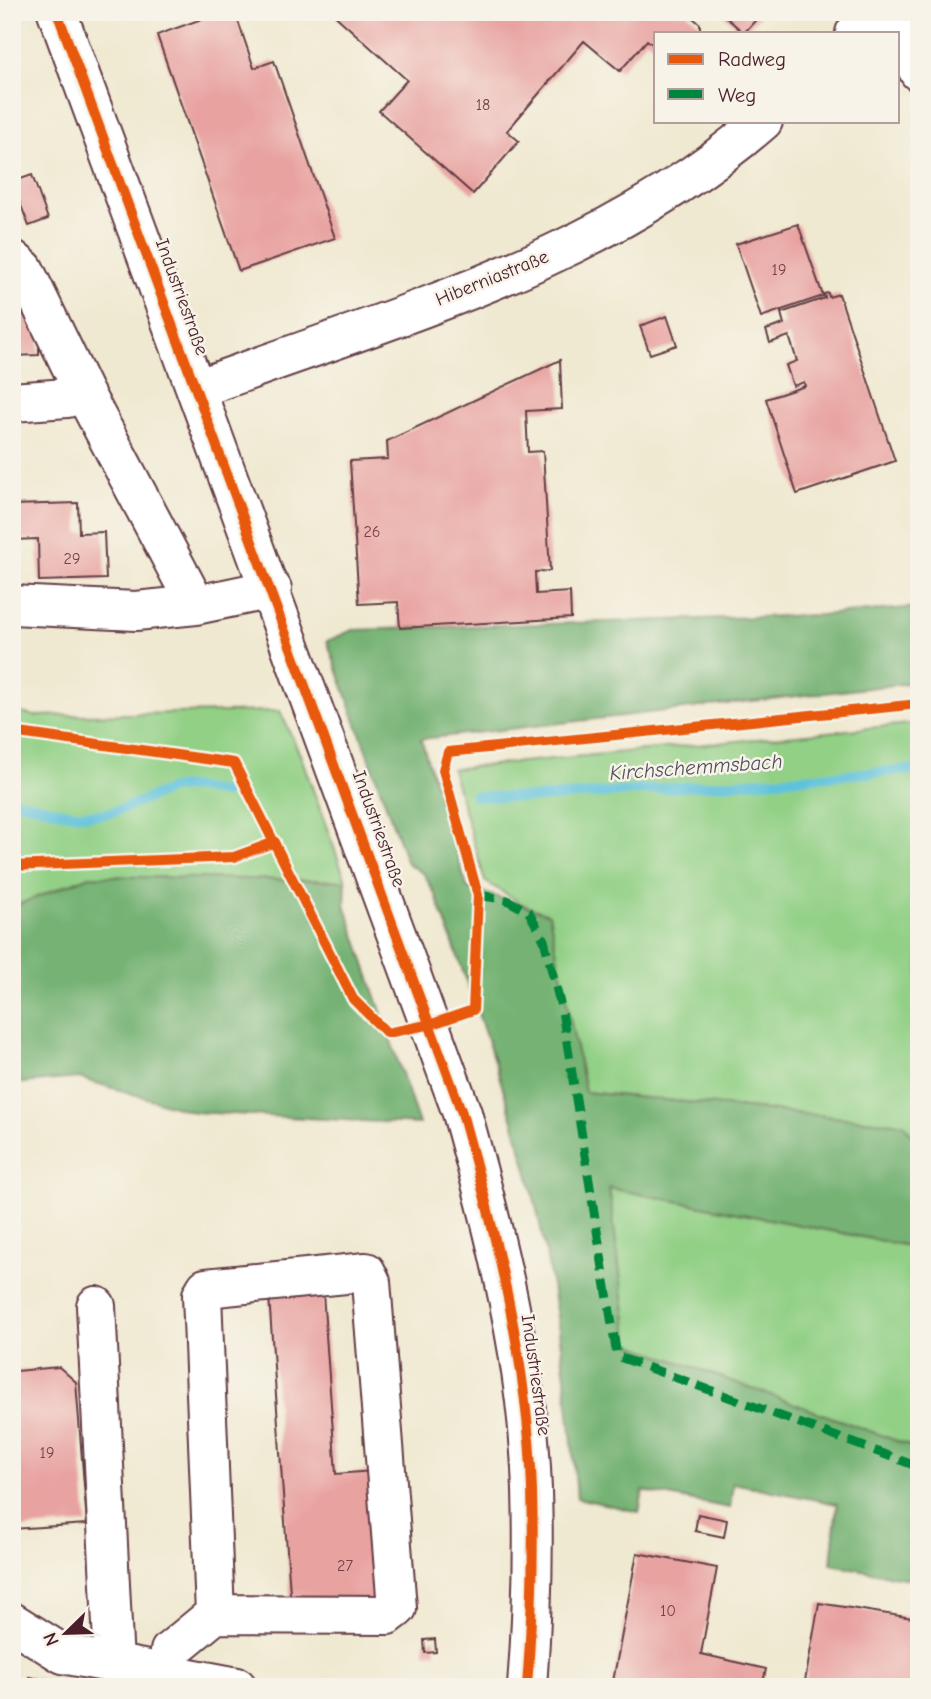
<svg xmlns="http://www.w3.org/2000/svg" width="931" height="1699" font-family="'Comic Neue',sans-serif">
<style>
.green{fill:#92d086;stroke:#6e7858;stroke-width:2}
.forest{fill:#75b273;stroke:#60684f;stroke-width:2}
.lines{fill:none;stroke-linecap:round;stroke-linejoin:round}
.stream{stroke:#5ec2dc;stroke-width:10}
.building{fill:#e8a2a0}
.minor-casing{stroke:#633d44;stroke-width:42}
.minor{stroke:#fff;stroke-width:38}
.quiet{stroke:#00873e;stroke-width:9;stroke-dasharray:18 9;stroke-linecap:butt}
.cycleway-casing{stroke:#f7f3e8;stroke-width:15}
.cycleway{stroke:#e8590c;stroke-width:10}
.labels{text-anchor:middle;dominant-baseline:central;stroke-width:5;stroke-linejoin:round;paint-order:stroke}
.number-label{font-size:16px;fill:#724048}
.street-label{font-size:19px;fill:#4a1f2b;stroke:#f7f3e8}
.water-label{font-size:21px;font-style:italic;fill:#505060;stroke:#f7f3e8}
</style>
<rect width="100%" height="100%" fill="#f7f3e8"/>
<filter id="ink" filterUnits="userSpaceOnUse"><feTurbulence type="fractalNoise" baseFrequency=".0143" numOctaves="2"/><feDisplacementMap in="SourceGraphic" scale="14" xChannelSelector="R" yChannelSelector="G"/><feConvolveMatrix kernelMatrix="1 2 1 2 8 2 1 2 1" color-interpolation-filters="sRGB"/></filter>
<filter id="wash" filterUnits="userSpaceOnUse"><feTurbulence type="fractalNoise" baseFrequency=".00686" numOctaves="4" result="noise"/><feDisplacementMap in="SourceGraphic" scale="28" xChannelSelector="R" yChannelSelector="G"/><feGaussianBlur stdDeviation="1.57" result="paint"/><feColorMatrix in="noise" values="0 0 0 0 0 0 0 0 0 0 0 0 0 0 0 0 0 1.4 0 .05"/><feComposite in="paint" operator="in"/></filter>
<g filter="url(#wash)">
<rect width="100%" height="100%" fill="#f0e9d1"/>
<path class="green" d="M12,711L35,716L280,711L301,757L346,881L90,876L12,907Z
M919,723V1146L904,1124L585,1092L549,915L522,904L485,881L452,769Z
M609,1188L919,1248V1449L629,1344Z"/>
<path class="forest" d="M919,607V682L421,739L467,887L549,914L585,1092L904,1124L919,1146V1248L609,1188L629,1344L919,1449V1581L831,1564L837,1504L733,1483L730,1508L643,1491L639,1512L577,1498C567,1380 554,1262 521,1148C497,1063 466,979 436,896L424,874L407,863L327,641L353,630L821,615Z
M90,876L346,881L345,905L419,1124L194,1112L79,1078L12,1084V907Z"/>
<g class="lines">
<path class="stream" d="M475,796L539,798L919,769
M12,800C43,806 70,818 102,814C123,812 152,795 172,789C187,784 210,791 226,793"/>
</g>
<g id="blocks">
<path class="building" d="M221,12H235L254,68L274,61L335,238L239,271L157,35Z
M331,12H686L700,24V33H656V47L647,40L620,71L584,41L507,131L519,141L473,194L379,111L407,80Z
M720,12H763L744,33Z
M32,175L48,219L29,226L12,182Z
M798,224L823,296L761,317L736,244Z
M12,282L39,337V355L12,356Z
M828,293L829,297L839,294L895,461L797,494L766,399L805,386L804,382L793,386L786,365L797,361L789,336L770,343L766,330L784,324L781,313L825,298L824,294Z
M667,316L677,345L650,354L640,326Z
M12,359H17L18,392H12Z
M560,360L562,409L526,411L528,452L543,451L550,571L535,572L536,594L570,592L571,618L400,628L398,602L359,604L350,461L388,459L387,441Z
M78,503L79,533L104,532L106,579L39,581L38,539L12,540V505Z
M12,1117L17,1153H12Z
M323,1293L336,1474L373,1471L383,1600L291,1607L269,1296Z
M12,1349L16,1371L59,1367L76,1382L87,1524L12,1529Z
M698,1514L727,1520L724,1537L695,1531Z
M637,1553L717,1568L701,1654L766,1669L762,1687H612Z
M819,1603L919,1619V1687H804Z
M435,1639L436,1652L425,1653L424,1640Z
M29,1677L77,1685L76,1687H27Z"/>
</g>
</g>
<g filter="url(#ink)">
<use href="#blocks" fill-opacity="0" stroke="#633d44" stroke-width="2"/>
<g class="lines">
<g class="minor-casing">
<path id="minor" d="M57,12L462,1113C496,1235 528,1362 532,1490C534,1555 532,1621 527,1687
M889,12L919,72
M855,33L876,12
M12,259L24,269L83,391L196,605L272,589
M197,389C391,317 604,260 763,121
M12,402L67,398L83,391
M12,605L136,611L196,605
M96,1306L114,1664
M12,1622L63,1654L237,1687
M168,1673L170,1651L215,1614L202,1295L206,1288L366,1272L371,1282L397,1608L388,1615L215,1614"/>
</g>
<use href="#minor" class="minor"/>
<path class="quiet" d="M478,895L507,900L529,912L544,940L562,1011L617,1356L919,1467"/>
<g class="cycleway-casing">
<path id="cycleway" d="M57,12L462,1113C496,1235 528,1362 532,1490C534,1555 532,1621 527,1687
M12,732L234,763L353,999L387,1033L432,1024L473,1010L478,895L443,770L448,752L919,704
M12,866L234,857L275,842"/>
</g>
<use href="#cycleway" class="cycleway"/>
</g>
</g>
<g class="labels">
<g class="number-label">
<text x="483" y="105">18</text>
<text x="779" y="270">19</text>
<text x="372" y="532">26</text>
<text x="72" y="559">29</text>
<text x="47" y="1453">19</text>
<text x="345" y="1566">27</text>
<text x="668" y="1611">10</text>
</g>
<g class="street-label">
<text transform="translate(492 278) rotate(-22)">Hiberniastraße</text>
<text transform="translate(182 297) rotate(70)">Industriestraße</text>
<text transform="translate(379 829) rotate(70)">Industriestraße</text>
<text transform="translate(536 1375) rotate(82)">Industriestraße</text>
</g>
<g class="water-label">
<text transform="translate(696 767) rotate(-4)">Kirchschemmsbach</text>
</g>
</g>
<rect width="931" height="1699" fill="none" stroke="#f7f3e8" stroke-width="42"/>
<rect x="654" y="32" width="245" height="91" fill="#f7f3e8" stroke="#b29e9c" stroke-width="2"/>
<rect x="668" y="54" width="35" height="10" fill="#e8590c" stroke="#b29e9c" stroke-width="2"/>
<text x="718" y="66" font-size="21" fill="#4a1f2b">Radweg</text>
<rect x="668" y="89" width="35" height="10" fill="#00873e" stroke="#b29e9c" stroke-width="2"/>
<text x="718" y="102" font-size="21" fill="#4a1f2b">Weg</text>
<g transform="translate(66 1633) rotate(247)" stroke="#f7f3e8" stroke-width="5" paint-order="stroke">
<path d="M0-5L12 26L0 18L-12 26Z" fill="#4a1f2b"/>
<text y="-10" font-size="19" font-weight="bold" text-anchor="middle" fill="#4a1f2b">N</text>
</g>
</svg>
